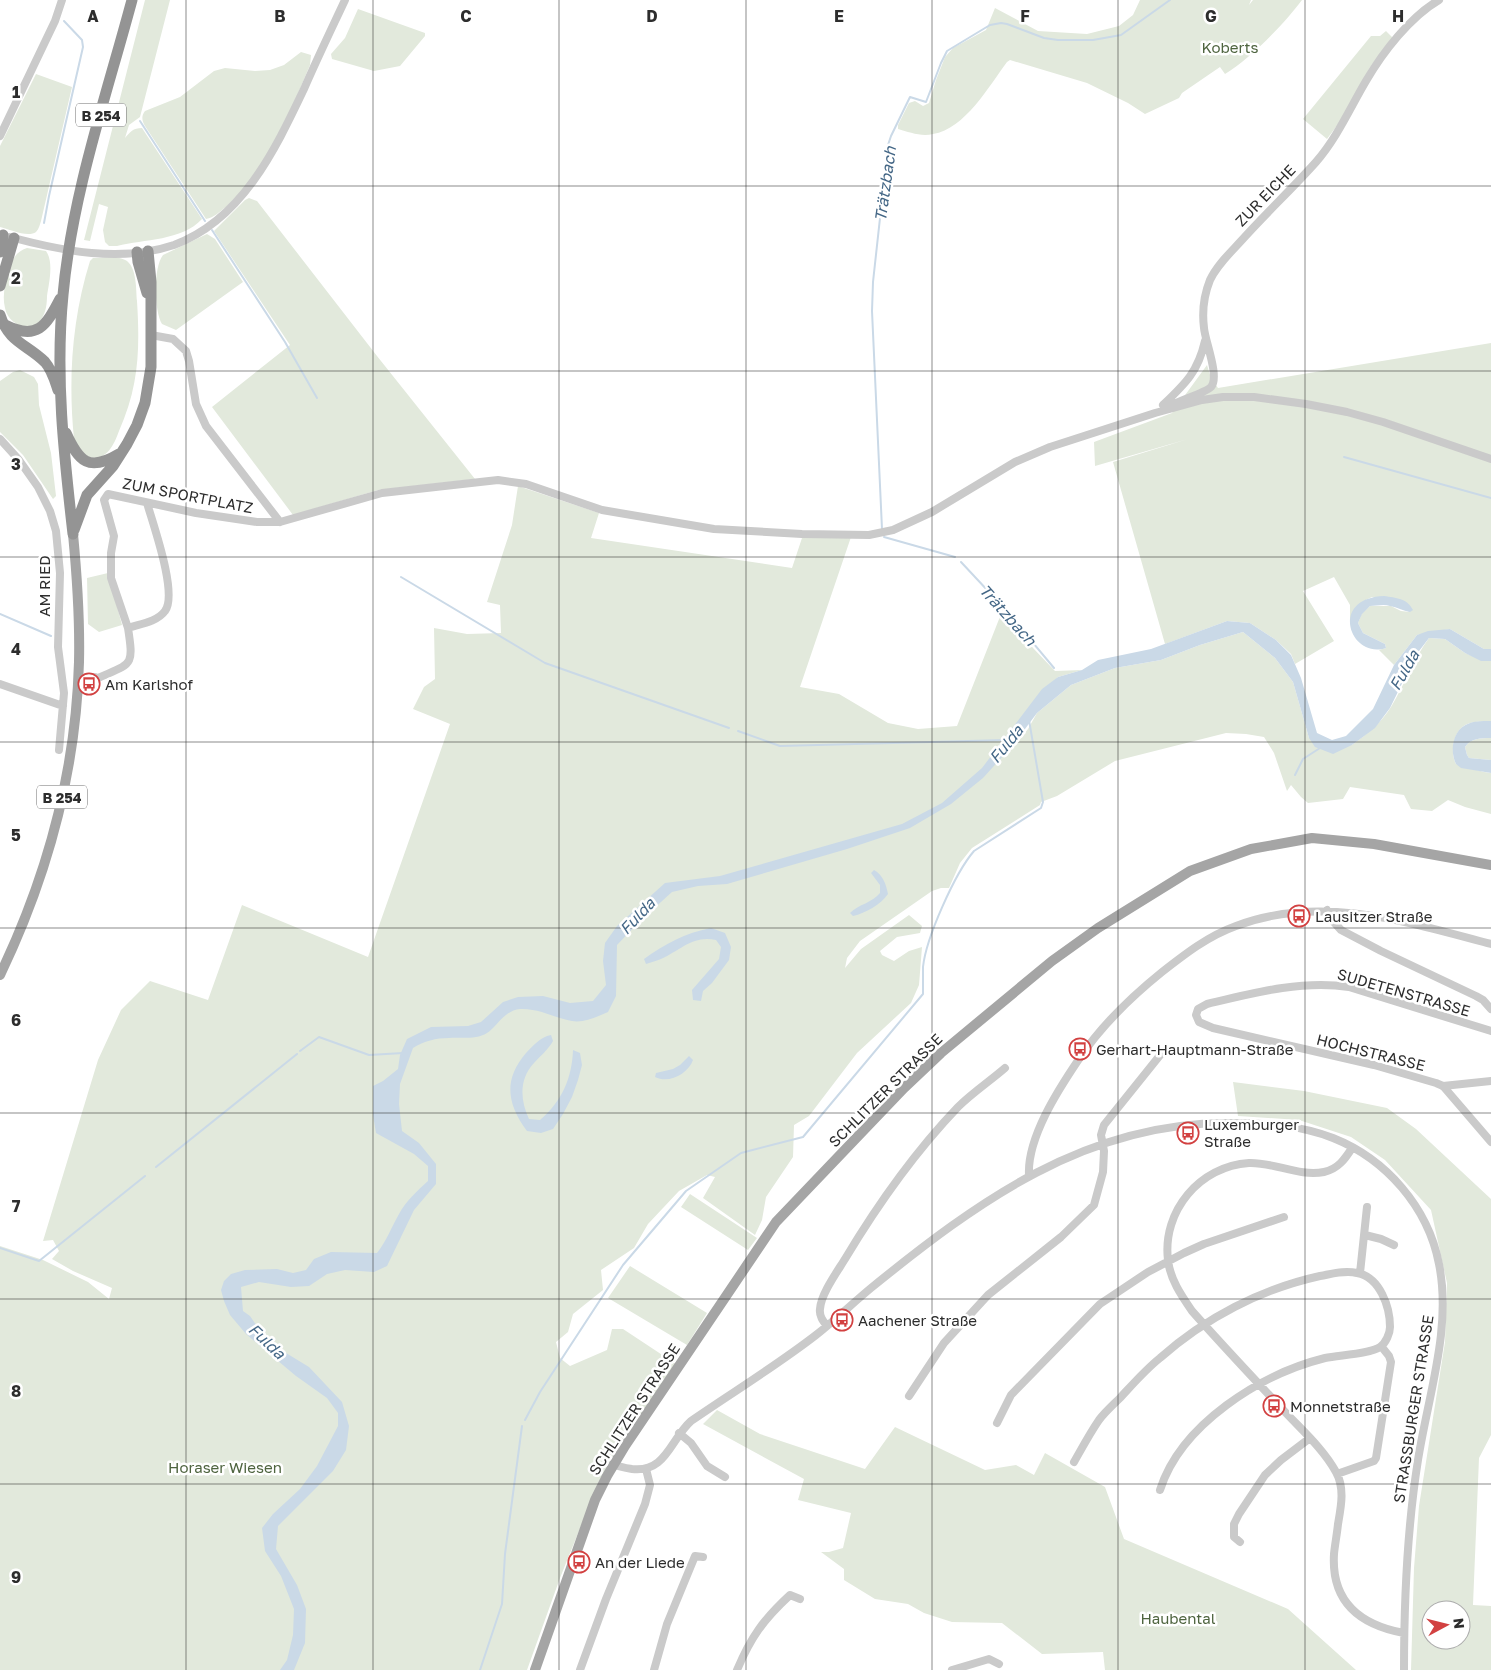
<svg xmlns="http://www.w3.org/2000/svg" width="1491" height="1670" font-family="'Golos Text',sans-serif">
<style>
.green{fill:#e2e9dc;fill-rule:evenodd}
.water{fill:#cad9e7}
.lines{fill:none;stroke-linecap:round;stroke-linejoin:round}
.stream{stroke:#cad9e7;stroke-width:2}
.minor{stroke:#cacaca;stroke-width:8}
.major{stroke:#a5a5a5;stroke-width:10}
.highway{stroke:#949494;stroke-width:11}
.grid{fill:none;stroke:#2d2d2d;stroke-width:1;stroke-opacity:0.55}
.labels{text-anchor:middle;dominant-baseline:central;stroke-width:5;stroke-linejoin:round;paint-order:stroke}
.shield{fill:#fff;stroke:#6c6c6c;stroke-width:1}
.shield-label{font-size:14px;font-weight:bold;fill:#2d2d2d}
.park-label{font-size:15px;fill:#4e643f;stroke:#fff}
.street-label{font-size:15px;fill:#2d2d2d;stroke:#fff}
.poi-label{font-size:15px;fill:#2d2d2d;stroke:#fff;text-anchor:start}
.water-label{font-size:16px;font-style:italic;fill:#446786;stroke:#fff}
.grid-label{font-size:16px;text-anchor:middle;font-weight:bold;fill:#2d2d2d;stroke:#fff;stroke-width:5;stroke-linejoin:round;paint-order:stroke}
</style>
<rect width="100%" height="100%" fill="#fff"/>
<path class="green" d="M145,0H170L140,117L129,125L125,138C130,132 133,128 142,128L202,219C182,241 144,239 117,246H109L105,242L103,230L108,207L99,204L90,241L84,240Z
M1140,0H1251L1249,5L1253,0H1302C1285,23 1250,59 1225,74L1220,67L1182,93L1179,98L1145,114L1128,103L1087,83L1010,60L1007,62C989,86 965,129 933,134C921,137 909,132 898,129V125L909,103L915,101L923,106L929,103L936,80L945,57L953,48L986,30L995,8L1038,31L1087,34L1119,26L1133,15Z
M358,9L425,33V36L400,66L374,71L332,59L331,54L345,38Z
M1386,31L1393,38L1370,67L1347,112L1327,139L1303,119L1371,36H1380Z
M301,52L311,55L310,65C289,115 267,170 226,207C220,211 214,218 206,219L145,126C142,121 141,116 145,111L180,97L214,71L225,68L255,71L270,70L284,65Z
M36,74L72,87L41,221C40,224 39,229 36,232C28,238 9,229 0,227V146Z
M249,198L257,201L377,356L475,479L378,490L293,515L212,407L290,345L214,231L245,200Z
M207,234L215,239L243,282L176,330L162,324C154,310 153,268 163,255Z
M27,248L46,251C54,262 49,283 47,296C47,303 46,312 42,318C32,335 8,325 5,308C2,296 5,283 9,271C12,260 15,252 27,248Z
M93,258C102,258 118,255 127,261C137,269 136,290 137,301C140,349 139,386 119,431C115,442 109,457 95,458C84,458 78,448 74,439C68,379 72,319 90,261Z
M1491,343V649H1484L1450,629L1417,635L1394,665L1379,650L1386,648L1385,644L1363,633L1358,623L1362,613L1370,606H1391L1401,611L1410,612L1372,597C1358,603 1354,609 1350,623V605L1334,577L1303,591L1334,641L1295,664L1291,654L1276,640L1250,623L1227,621L1165,644L1113,462L1188,439L1095,466L1094,442L1172,413L1207,365L1211,378L1218,388Z
M20,370L34,377L38,384L39,405L51,453L56,496L53,499L23,455L0,432V381L13,372Z
M518,486L599,513L591,538L792,568L802,538L851,537L800,687L839,694L888,723L918,729L957,726L1003,609L1033,648L1055,671L1082,670L1058,677L1017,723L1005,739H1020L1028,729L1037,713L1071,685L1115,668L1161,660L1200,645L1243,632L1275,658L1293,682L1309,738L1352,745C1367,734 1381,723 1391,707C1405,684 1413,660 1429,638L1445,639L1465,653L1485,661H1491V721C1485,722 1477,721 1470,723C1454,727 1449,751 1456,764L1484,772L1491,773V814L1465,807L1448,800L1432,811L1411,809L1404,795L1350,787L1343,799L1308,803L1301,797L1291,785L1287,791L1274,753L1264,737L1246,734L1226,733L1115,761L1057,796L1041,802L1040,805L972,848L960,863L949,888H941L932,891L860,941L847,958L845,968L861,949L909,915L922,926L920,933L897,937L880,951L882,955L894,961L909,951L922,947L919,985L911,1003L857,1053L809,1116L794,1125L793,1157L766,1197L762,1220L755,1235L703,1198L715,1177L707,1175L679,1191L648,1224L634,1248L601,1270L603,1290L573,1314L568,1332L556,1342L560,1358L570,1366L607,1350L612,1329H623L676,1364L623,1439L599,1481L560,1578L527,1670H0V1246L43,1260L88,1282L109,1299L112,1288L73,1271L52,1259L59,1251L53,1240L43,1241L98,1060L121,1010L150,981L208,1000L242,905L368,957L450,724L413,709L424,687L435,679L434,628L467,634L501,633L500,605L487,602L512,525Z
M108,573L122,625L99,632L88,624L87,578Z
M1491,738V760L1469,758L1467,755L1465,747C1471,738 1481,738 1491,738Z
M1233,1082L1304,1091L1387,1108L1416,1129L1491,1199V1435L1479,1458L1473,1605L1491,1606V1670H1411L1414,1568L1419,1506L1445,1342L1447,1283L1431,1210L1385,1160L1351,1137L1299,1120L1238,1116ZM1431,1610H1461V1640H1431Z
M690,1194L757,1238L748,1250L681,1207Z
M630,1266L707,1313L687,1345L608,1298Z
M717,1410L760,1434L865,1469L895,1427L985,1470L1016,1465L1034,1475L1045,1453L1105,1487L1124,1539L1288,1609L1356,1670H1105L1103,1652L1042,1654L1002,1623L952,1622L924,1613L908,1604L875,1599L844,1580V1569L821,1552H829L843,1548L851,1513L798,1500L804,1479L703,1424Z"/>
<path class="water" d="M1384,596C1396,598 1407,598 1413,610L1410,612C1403,611 1397,607 1390,606C1384,604 1376,606 1370,606L1362,614L1358,623L1363,633L1385,644L1386,648C1350,660 1328,598 1384,596Z
M1227,621L1250,623L1276,640L1291,655L1301,678L1317,733L1332,740L1346,736L1373,709L1394,665L1417,635L1428,631L1450,629L1484,649H1491V661H1481L1465,653L1445,639L1429,638L1416,655L1390,708L1375,728L1352,745L1333,754L1315,747L1309,738L1293,682L1275,658L1243,632L1200,645L1161,660L1115,668L1071,685L1037,713L1013,745L983,778L951,804L910,828L847,849L727,884L698,886L672,892L640,921L617,945L616,996L608,1012C597,1017 584,1023 572,1021C554,1018 539,1008 520,1009C503,1011 497,1027 487,1033C476,1040 461,1037 449,1038C436,1038 424,1041 413,1048L400,1084L399,1104L402,1131L419,1143L436,1164V1184L414,1210L387,1266L374,1272L345,1270L327,1274L309,1286L291,1287L259,1282L241,1287L243,1311L250,1316L268,1342L309,1367L342,1402L349,1426L346,1450L333,1471L278,1526L276,1549L297,1585L306,1609L305,1643L294,1670H280L287,1660L293,1635L294,1609L281,1576L265,1551L262,1528L273,1514L300,1489L317,1466L338,1426V1413L327,1398L296,1376L246,1334L230,1315L224,1301L221,1290L224,1281L231,1274L245,1270L277,1269L293,1273L306,1270L314,1259L331,1252L377,1253C387,1240 391,1228 399,1214C406,1201 417,1191 428,1181V1166L414,1154L376,1133L373,1115V1086L383,1081L398,1069L400,1055L407,1039L431,1027L468,1026L481,1022L503,1002L518,997L543,996L570,1003L593,1001L606,985L603,961L605,943L617,926L665,883L720,876L902,824L942,803L982,768L1042,689L1058,677L1082,670L1098,660L1151,649Z
M1491,721V738C1481,738 1471,738 1465,747L1467,755L1469,758L1491,760V773L1461,768L1456,764C1449,750 1453,728 1470,723C1476,721 1485,721 1491,721Z
M874,870C883,875 886,884 888,894C880,905 866,913 853,916L850,913C859,904 872,903 880,893V885L871,873Z
M711,928L725,933L731,947L729,960L712,983L703,991L701,1001L693,1000L692,990L719,959L721,947L716,940C693,935 681,950 661,959C657,961 651,962 646,964L644,959C665,944 685,933 711,928Z
M551,1035L553,1041C548,1050 541,1055 534,1063C519,1079 520,1100 529,1119L540,1120C562,1101 572,1078 573,1050L580,1053L582,1065L578,1080L572,1097L563,1114L553,1129L541,1133L527,1131C507,1104 503,1080 526,1053C533,1046 540,1037 551,1035Z
M689,1056L693,1060C688,1074 669,1084 655,1077L656,1073L673,1069L680,1065Z"/>
<g class="lines">
<path class="stream" d="M140,121L205,221
M44,223L49,196L83,47L82,40L64,21
M212,230L285,342L317,398
M1344,457L1491,498
M882,529L872,311L873,282L888,145L891,136L910,97L926,102L941,63L947,51L990,25L1001,23L1007,24L1044,38L1058,40H1093L1121,35L1170,0
M884,537L955,557
M961,562L1003,607L1054,668
M401,577L545,663L729,728
M0,614L51,636
M738,731L780,746L1006,740
M1295,775L1303,759L1320,748
M300,1051L319,1037L369,1055L403,1053
M156,1167L297,1054
M0,1248L39,1261L145,1176
M525,1420L540,1392L623,1265L686,1191L741,1153L803,1137L923,994C923,985 923,975 923,967C926,938 955,873 974,851L1041,808L1043,802L1029,720
M480,1670L502,1604L505,1554L522,1426"/>
<path class="minor" d="M0,136L55,21L62,0
M10,237C62,251 121,263 174,245C242,220 275,150 304,89C317,59 331,30 345,0
M151,335L173,339L186,351L189,361L196,404L206,426L280,522
M1163,405C1185,384 1198,372 1205,341
M1166,408C1177,401 1205,393 1211,387C1220,377 1205,341 1204,328C1202,312 1204,295 1210,280C1217,265 1230,253 1241,241C1265,214 1292,189 1316,162C1337,138 1350,108 1366,81C1383,52 1410,17 1439,0
M0,439L19,460L38,487L50,511L56,531L60,573L58,647L64,693L59,750
M128,628L111,578V553L114,536L104,500L108,494L196,513L257,522H280L382,493L498,480L526,484L602,510L714,529L802,534L869,535L893,530L932,512L1015,462L1050,447L1155,413L1202,400L1223,397H1254L1306,404L1347,412L1383,422L1491,459
M95,677L98,678C132,663 134,667 128,628C140,624 157,622 165,611C178,594 153,524 147,503
M0,684L63,706
M1327,910L1332,920L1341,930L1381,951L1476,996L1483,1000L1491,1009
M1491,1031L1349,987C1301,980 1253,993 1207,1004L1198,1009L1196,1015L1199,1022L1213,1028L1374,1065L1436,1083L1443,1086L1491,1142
M1443,1086L1491,1081
M1352,1148C1345,1159 1338,1169 1324,1172C1299,1177 1274,1162 1249,1163C1200,1166 1162,1211 1168,1260C1170,1279 1181,1295 1192,1311C1223,1346 1255,1380 1287,1414C1304,1432 1324,1450 1336,1472C1345,1488 1341,1507 1338,1524C1337,1534 1335,1544 1334,1554C1331,1603 1361,1625 1404,1633
M1029,1175C1027,1138 1058,1090 1079,1059C1101,1026 1131,997 1162,972C1185,954 1208,936 1236,926C1320,894 1408,922 1491,944
M1365,1235L1381,1239L1394,1245
M1360,1273L1367,1207
M827,1326C823,1321 819,1316 820,1309C821,1294 837,1272 845,1259C878,1204 914,1153 958,1107C972,1093 990,1081 1005,1068
M909,1396L944,1343L988,1295L1061,1237L1094,1205L1103,1172L1104,1151L1101,1135L1104,1125L1161,1054
M997,1423L1011,1395L1100,1304L1148,1272L1184,1253L1204,1244L1284,1217
M679,1433L691,1443L707,1466L725,1477
M1074,1462C1082,1448 1090,1433 1099,1420C1105,1412 1113,1405 1120,1398C1133,1384 1145,1370 1160,1358C1205,1318 1261,1289 1320,1276C1332,1274 1344,1270 1357,1273C1380,1277 1390,1307 1390,1327C1390,1333 1386,1343 1380,1347C1370,1354 1339,1355 1325,1358C1261,1374 1181,1424 1160,1490
M613,1464C619,1467 625,1468 632,1469C666,1473 670,1440 691,1421C733,1392 776,1366 816,1335C835,1320 853,1303 871,1288C977,1202 1086,1122 1229,1123C1264,1123 1300,1125 1333,1138C1386,1159 1428,1207 1439,1264C1452,1328 1428,1396 1418,1460C1407,1529 1404,1599 1404,1670
M1337,1474L1374,1461L1376,1458L1391,1362L1389,1356L1381,1346
M1240,1542L1234,1537V1524L1239,1514L1265,1475L1281,1460L1310,1438
M580,1670L606,1599L645,1504L650,1485L646,1469
M654,1670L667,1624L695,1556L703,1557
M737,1670C751,1637 763,1620 790,1595L800,1599
M952,1670L989,1659L999,1664"/>
<path class="major" d="M0,975C47,877 76,771 79,662C80,619 77,576 73,534
M535,1670L595,1500L607,1476L625,1446L776,1222L904,1088L941,1053L1052,961L1098,928L1190,871L1251,849L1312,838L1374,844L1491,865"/>
<path class="highway" d="M0,252L3,235
M137,252L138,262L147,293
M0,286L14,238
M0,315C9,343 27,344 45,362C52,370 55,381 58,390
M5,325C37,341 46,326 60,299
M66,433C79,462 89,472 119,454
M74,530L87,495L113,466L127,444L137,425L145,403L151,367V282L148,251
M73,534C64,455 55,375 63,295C72,195 106,97 132,0"/>
</g>
<path class="grid" d="M186,0V1670M373,0V1670M559,0V1670M746,0V1670M932,0V1670M1118,0V1670M1305,0V1670M0,186H1491M0,371H1491M0,557H1491M0,742H1491M0,928H1491M0,1113H1491M0,1299H1491M0,1484H1491"/>
<defs>
<g id="bus-ring" transform="scale(1.125)"><circle r="9.5" fill="#fff" stroke="#d24141" stroke-width="1.5"/><path d="M-5-6H5V4H4V6H2V4H-2V6H-4V4H-5ZM-3.5-4V0h7V-4ZM-3.5 1.2v1.5H-2V1.2ZM2 1.2v1.5H3.5V1.2Z" fill="#d24141"/></g>
</defs>
<g fill-rule="evenodd">
<use href="#bus-ring" x="89" y="684"/>
<use href="#bus-ring" x="1299" y="916"/>
<use href="#bus-ring" x="1080" y="1049"/>
<use href="#bus-ring" x="1188" y="1133"/>
<use href="#bus-ring" x="842" y="1320"/>
<use href="#bus-ring" x="1274" y="1406"/>
<use href="#bus-ring" x="579" y="1562"/>
</g>
<g class="labels">
<g class="shield">
<rect x="76" y="103.5" width="50" height="23" rx="4"/>
<rect x="37" y="785.5" width="50" height="23" rx="4"/>
</g>
<g class="shield-label">
<text x="101" y="115">B 254</text>
<text x="62" y="797">B 254</text>
</g>
<g class="park-label">
<text x="1230" y="47">Koberts</text>
<text x="225" y="1467">Horaser Wiesen</text>
<text x="1178" y="1618">Haubental</text>
</g>
<g class="street-label">
<text transform="translate(1265 195) rotate(-46)">ZUR EICHE</text>
<text transform="translate(188 495) rotate(11)">ZUM SPORTPLATZ</text>
<text transform="translate(44 586) rotate(-90)">AM RIED</text>
<text transform="translate(1404 992) rotate(16)">SUDETENSTRASSE</text>
<text transform="translate(1371 1052) rotate(14)">HOCHSTRASSE</text>
<text transform="translate(885 1090) rotate(-45)">SCHLITZER STRASSE</text>
<text transform="translate(634 1409) rotate(-57)">SCHLITZER STRASSE</text>
<text transform="translate(1413 1409) rotate(-81)">STRASSBURGER STRASSE</text>
</g>
<g class="poi-label">
<text x="105" y="684">Am Karlshof</text>
<text x="1315" y="916">Lausitzer Straße</text>
<text x="1096" y="1049">Gerhart-Hauptmann-Straße</text>
<text x="1204" y="1124">Luxemburger<tspan x="1204" dy="17">Straße</tspan></text>
<text x="858" y="1320">Aachener Straße</text>
<text x="1290" y="1406">Monnetstraße</text>
<text x="595" y="1562">An der Liede</text>
</g>
<g class="water-label">
<text transform="translate(885 184) rotate(-82)">Trätzbach</text>
<text transform="translate(1008 615) rotate(48)">Trätzbach</text>
<text transform="translate(1404 670) rotate(-60)">Fulda</text>
<text transform="translate(1006 744) rotate(-51)">Fulda</text>
<text transform="translate(637 916) rotate(-47)">Fulda</text>
<text transform="translate(267 1341) rotate(43)">Fulda</text>
</g>
</g>
<g class="grid-label">
<text x="93" y="22">A</text>
<text x="280" y="22">B</text>
<text x="466" y="22">C</text>
<text x="652" y="22">D</text>
<text x="839" y="22">E</text>
<text x="1025" y="22">F</text>
<text x="1211" y="22">G</text>
<text x="1398" y="22">H</text>
<text x="16" y="98">1</text>
<text x="16" y="284">2</text>
<text x="16" y="470">3</text>
<text x="16" y="655">4</text>
<text x="16" y="841">5</text>
<text x="16" y="1026">6</text>
<text x="16" y="1212">7</text>
<text x="16" y="1397">8</text>
<text x="16" y="1583">9</text>
</g>
<g transform="translate(1446 1625) rotate(83)"><circle r="24" fill="#ffffff" stroke="#ababab"/>
<path d="M0-4L9 19L0 12L-9 19Z" fill="#d24141"/>
<text y="-8" font-size="14" font-weight="bold" text-anchor="middle" fill="#2d2d2d">N</text>
</g>
</svg>
